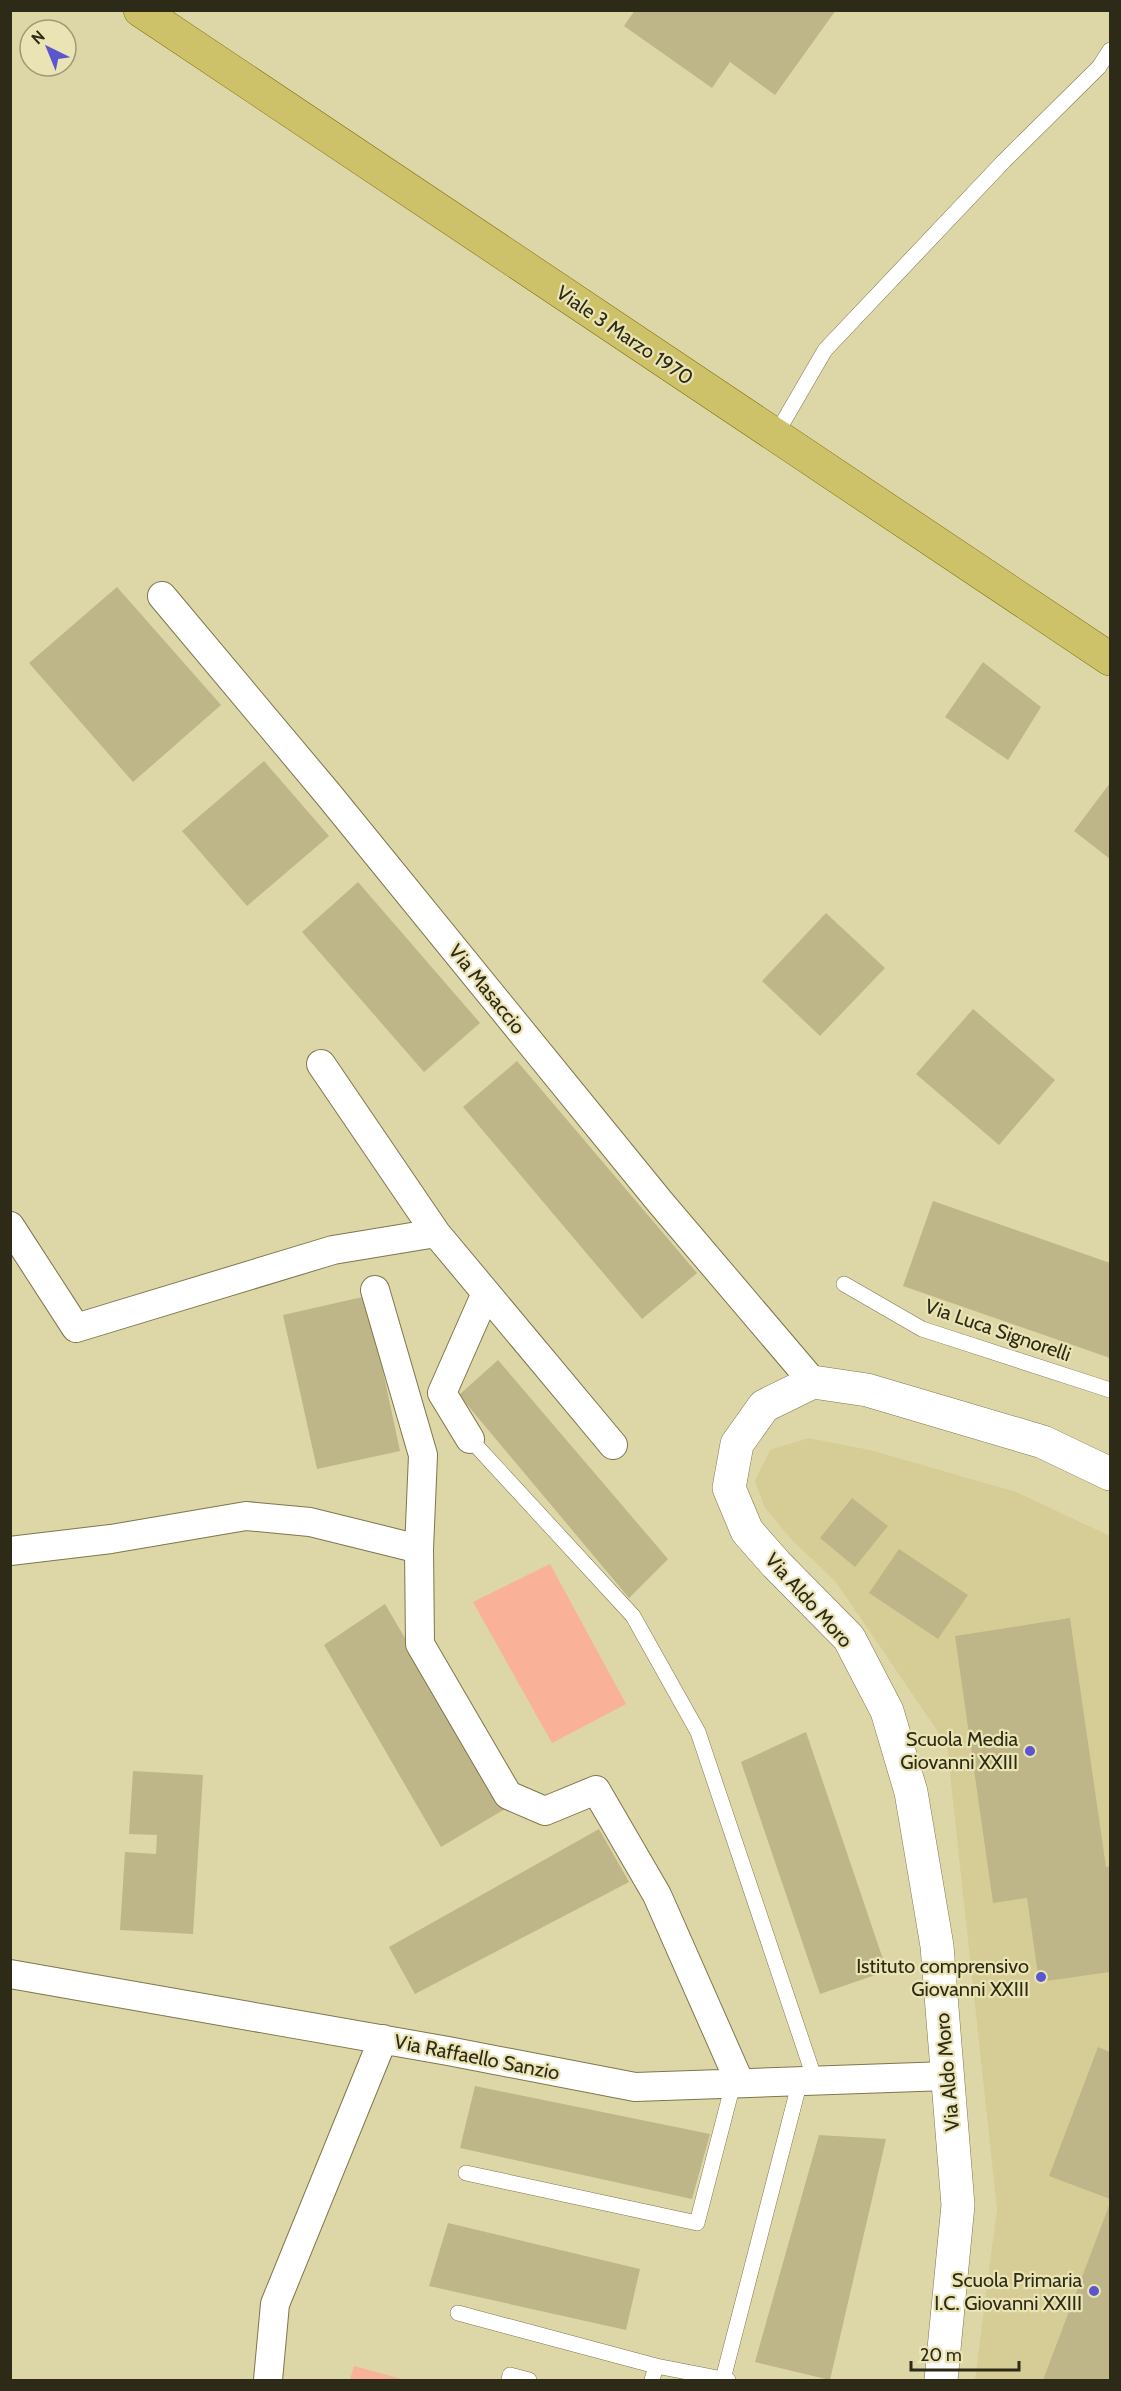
<svg xmlns="http://www.w3.org/2000/svg" width="1121" height="2391" font-family="Cabin,sans-serif">
<style>
.built{fill:#d6cd96}
.green{fill:#f9b198}
.building{fill:#beb688}
.lines{fill:none;stroke-linecap:round;stroke-linejoin:round}
.lane-casing{stroke:#7e774b;stroke-width:16}
.street-casing{stroke:#7e774b;stroke-width:30}
.secondary-casing{stroke:#7e774b;stroke-width:34}
.primary-casing{stroke:#80720c;stroke-width:34}
.lane{stroke:#fff;stroke-width:15}
.street{stroke:#fff;stroke-width:28}
.secondary{stroke:#fff;stroke-width:33}
.primary{stroke:#cdc26a;stroke-width:33}
.poi-dot{fill:#5b56ce;stroke:#eae3b3;stroke-width:2}
.labels{text-anchor:middle;dominant-baseline:central;stroke-width:4.5;stroke-linejoin:round;paint-order:stroke}
.street-label{font-size:20px;fill:#2d2a17;stroke:#eae3b3}
.poi-label{font-size:20px;fill:#2d2a17;stroke:#eae3b3;text-anchor:end}
</style>
<rect width="100%" height="100%" fill="#ddd6a6"/>
<path class="built" d="M808,1438L870,1450L1016,1492L1110,1536V2380H975L997,2209L947,1745L836,1582L792,1540L765,1508L755,1481L770,1450Z"/>
<path class="green" d="M550,1564L626,1704L552,1743L473,1602Z
M354,2366L405,2380H350Z"/>
<path class="building" d="M635,10H836L775,95L730,62L712,88L624,26Z
M117,587L221,705L133,782L29,663Z
M983,662L1041,707L1008,760L945,717Z
M264,761L329,836L247,906L182,831Z
M1110,783V859L1074,831Z
M358,882L480,1023L424,1072L302,932Z
M826,913L885,968L820,1036L762,981Z
M973,1009L1055,1080L999,1145L916,1074Z
M517,1061L697,1273L642,1319L463,1107Z
M933,1201L1110,1263V1358L903,1286Z
M367,1296L400,1451L317,1469L283,1315Z
M498,1360L668,1559L629,1598L459,1395Z
M852,1498L888,1526L855,1567L820,1538Z
M899,1549L968,1595L938,1639L869,1593Z
M385,1604L505,1809L441,1847L324,1645Z
M1070,1618L1106,1867L1110,1866V1972L1039,1982L1027,1898L993,1903L955,1636Z
M806,1732L887,1971L820,1994L741,1762Z
M133,1771L203,1775L193,1934L120,1930L125,1852L156,1854L157,1835L129,1834Z
M599,1829L629,1882L415,1994L389,1947Z
M1098,2047L1110,2052V2199L1049,2176Z
M475,2086L710,2134L692,2199L460,2148Z
M819,2135L886,2139L830,2380L755,2362Z
M1110,2203V2380H1043Z
M448,2223L640,2269L626,2330L429,2286Z"/>
<g class="lines">
<g class="lane-casing">
<path id="lane" d="M775,436L825,350L1004,161L1099,67L1110,50
M844,1284L922,1329L1110,1390
M470,1439L633,1616L698,1732L815,2080
M466,2173L697,2223L733,2084
M458,2313L656,2366
M723,2379L800,2081
M509,2380L510,2375L529,2380
M652,2380L656,2366L728,2380"/>
</g>
<g class="street-casing">
<path id="street" d="M162,596L328,794L660,1202L813,1382
M321,1064L436,1233L613,1445
M10,1226L76,1328L333,1250L436,1233
M375,1290L423,1455L419,1549L420,1644L508,1795L545,1811L596,1790L657,1895L740,2083
M470,1439L442,1393L486,1293
M10,1551L111,1539L246,1516L310,1522L419,1549
M10,1974L448,2051L635,2087L947,2076
M268,2380L275,2304L383,2039"/>
</g>
<g class="secondary-casing">
<path id="secondary" d="M941,2380L958,2205L937,1946L911,1792L887,1711L849,1638L776,1564L747,1531L729,1488L737,1444L764,1406L813,1382L867,1390L1043,1442L1110,1474"/>
</g>
<g class="primary-casing">
<path id="primary" d="M140,10L1110,659"/>
</g>
<use href="#lane" class="lane"/>
<use href="#street" class="street"/>
<use href="#secondary" class="secondary"/>
<use href="#primary" class="primary"/>
</g>
<g class="poi-dot">
<circle cx="1030" cy="1751" r="6"/>
<circle cx="1041" cy="1977" r="6"/>
<circle cx="1094" cy="2291" r="6"/>
</g>
<g class="labels">
<g class="street-label">
<text transform="translate(625 335) rotate(34)">Viale 3 Marzo 1970</text>
<text transform="translate(487 989) rotate(51)">Via Masaccio</text>
<text transform="translate(998 1330) rotate(19)">Via Luca Signorelli</text>
<text transform="translate(809 1600) rotate(48)">Via Aldo Moro</text>
<text transform="translate(477 2057) rotate(11)">Via Raffaello Sanzio</text>
<text transform="translate(947 2072) rotate(-95)">Via Aldo Moro</text>
</g>
<g class="poi-label">
<text x="1018" y="1739">Scuola Media<tspan x="1018" dy="23">Giovanni XXIII</tspan></text>
<text x="1029" y="1966">Istituto comprensivo<tspan x="1029" dy="23">Giovanni XXIII</tspan></text>
<text x="1082" y="2280">Scuola Primaria<tspan x="1082" dy="23">I.C. Giovanni XXIII</tspan></text>
</g>
</g>
<rect width="1121" height="2391" fill="none" stroke="#2d2a17" stroke-width="24"/>
<g transform="translate(48 48) rotate(317)"><circle r="28" fill="#eae3b3" stroke="#9e9975" stroke-width="1.5"/>
<path d="M0-4.5L10 22L0 15L-10 22Z" fill="#5b56ce"/>
<text y="-9" font-size="16" font-weight="bold" text-anchor="middle" fill="#2d2a17">N</text>
</g>
<path d="M911 2361v9h108v-9" fill="none" stroke="#2d2a17" stroke-width="3"/>
<text x="920" y="2361" font-size="18" fill="#2d2a17" stroke="#eae3b3" stroke-width="4.5" paint-order="stroke">20 m</text>
</svg>
